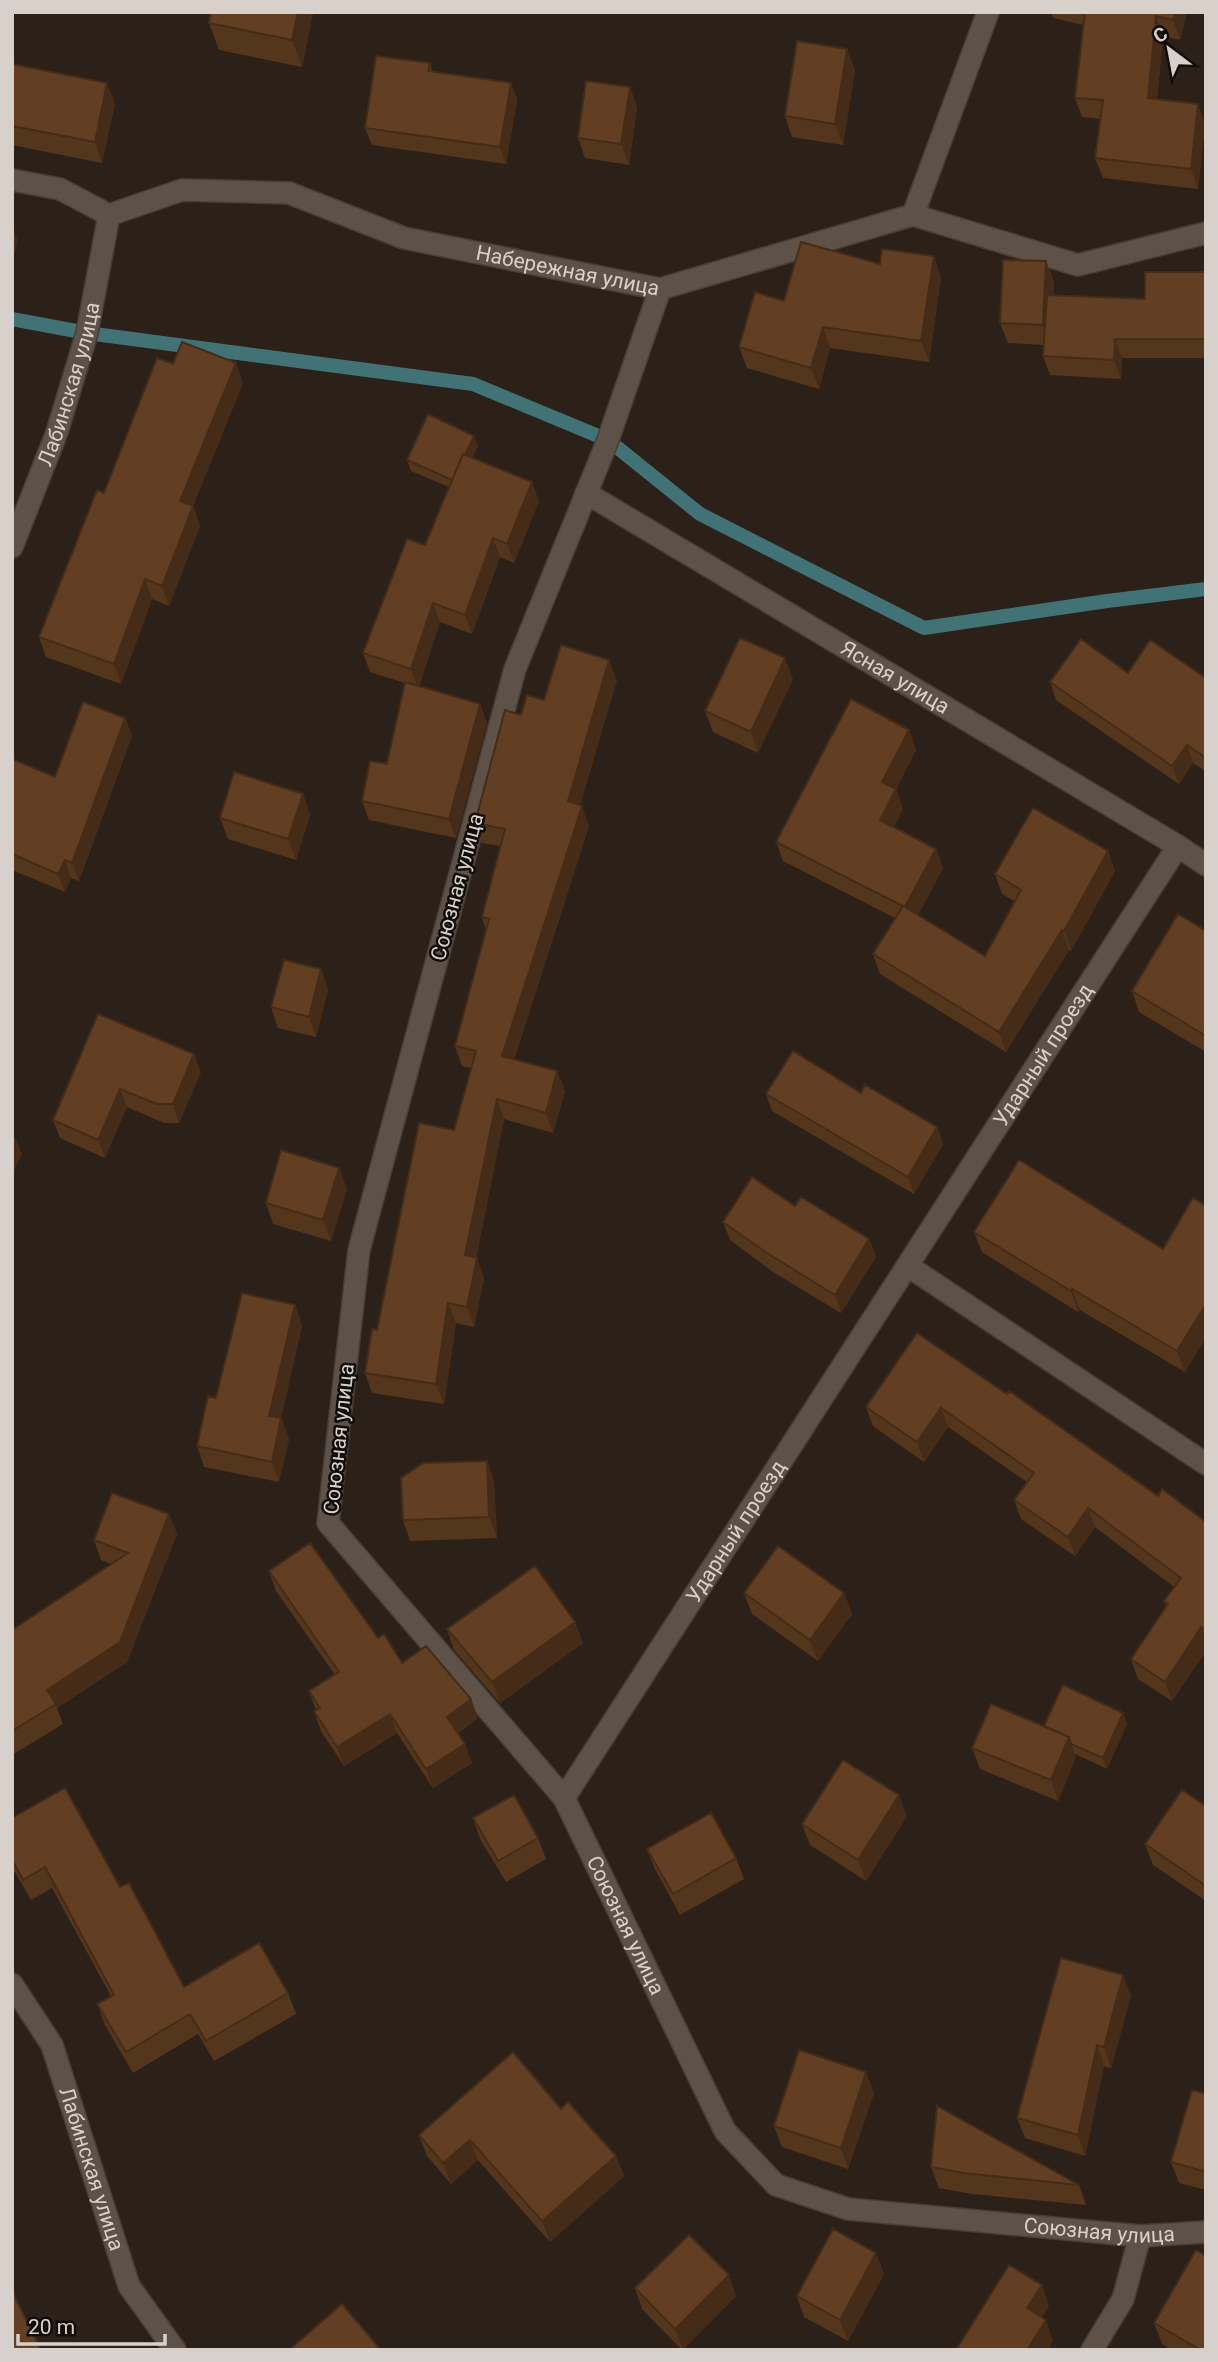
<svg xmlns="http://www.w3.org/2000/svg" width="1218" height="2362" font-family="Roboto,sans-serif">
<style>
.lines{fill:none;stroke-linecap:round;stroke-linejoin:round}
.stream{stroke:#417276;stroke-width:14}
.street-casing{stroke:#473e38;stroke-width:24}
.street{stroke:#5e5248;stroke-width:21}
.wall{fill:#54361d}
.shaded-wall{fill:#452c18}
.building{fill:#623f22;stroke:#452c18;stroke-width:2}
.labels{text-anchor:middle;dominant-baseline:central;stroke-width:5;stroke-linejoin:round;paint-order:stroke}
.street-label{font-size:21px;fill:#d8d1cb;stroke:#110c08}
</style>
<rect width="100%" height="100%" fill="#2c2119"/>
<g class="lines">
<path class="stream" d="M12,319L87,333L473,384L608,440L700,514L924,628L1107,601L1206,589"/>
<g class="street-casing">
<g id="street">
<path id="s1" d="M12,180L60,189L109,215L182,190L289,193L404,238L660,289L913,215L1078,265L1206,233"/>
<path d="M913,215L988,12"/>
<path id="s2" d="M660,289L608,440L515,669L359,1250L328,1523L564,1798L725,2131L776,2185L848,2209L1140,2236L1206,2232"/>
<path id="s3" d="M586,493L1178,846L1206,865"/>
<path id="s4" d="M12,547L57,432L87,333L109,215"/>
<path d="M908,1266L1206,1464"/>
<path id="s5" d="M564,1798L1178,846"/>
<path id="s6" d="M12,1984L52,2045L129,2286L175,2350"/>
<path d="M1092,2350L1123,2299L1140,2236"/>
</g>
</g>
<use href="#street" class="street"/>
</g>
<path class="wall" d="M313,12L302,67L219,50L209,23Z
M1051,12H1187L1180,40L1163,36L1157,99L1205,124L1198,189L1103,178L1095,158L1100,119L1082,117L1075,98L1084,25L1053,18Z
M430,63L432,71L511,83L517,100L506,164L372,145L365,128Z
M12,64L115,103L102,163L12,145Z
M855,70L843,145L792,137L785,116Z
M630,87L637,108L629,165L585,158L578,138Z
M1046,261L1054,282L1053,296L1145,299L1206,272V358H1122L1121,379L1050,375L1043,356L1044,345L1008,343L1000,323Z
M880,264L941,277L929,362L830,348L819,389L747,368L739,347L784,301Z
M173,364L243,383L193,506L200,526L169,606L152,599L121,684L46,657L39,637L104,493Z
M478,446L472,458L539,501L514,563L500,557L472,634L440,622L419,686L480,704L487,723L456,838L369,820L362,801L387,764L405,683L370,672L363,653L425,545L449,487L411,471L407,460Z
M1128,673L1206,678V771L1193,763L1179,784L1056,700L1050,682Z
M793,679L758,753L713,732L705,711Z
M617,680L580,805L589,826L514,1060L557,1071L565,1091L553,1133L504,1119L476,1258L484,1278L474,1327L456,1323L444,1404L372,1393L365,1373L377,1330L454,1130L472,1068L462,1066L455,1046L486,930L482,917L500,846L482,843L475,823L521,715L544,700Z
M125,718L132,736L79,881L71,878L65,892L12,870V759L55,777Z
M909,730L916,750L896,789L903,809L894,827L936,849L943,868L918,915L985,956L1014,901L1002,894L995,874L1108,851L1115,871L1071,951L1069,950L1006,1052L880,974L873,954L895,918L783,861L776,842Z
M303,794L310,815L296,860L228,839L220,818Z
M1206,931V1052L1139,1012L1132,991Z
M321,969L328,990L316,1037L278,1028L271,1007Z
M98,1014L201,1072L179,1123H164L127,1107L105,1158L60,1138L53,1120Z
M861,1093L937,1127L943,1144L914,1194L772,1111L766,1094Z
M339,1168L347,1189L331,1241L273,1224L266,1203Z
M795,1206L869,1239L876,1257L841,1313L773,1272L730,1240L723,1222Z
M1206,1206V1337L1185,1372L1080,1310L1078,1312L982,1252L974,1232L1163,1249Z
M295,1305L302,1326L281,1418L289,1439L279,1482L204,1467L197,1446L216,1398Z
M1007,1394L1158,1496L1206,1522V1651L1172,1701L1138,1679L1131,1659L1166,1606L1164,1601L1174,1587L1095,1527L1075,1556L1021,1519L1014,1500L1027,1482L948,1427L924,1462L873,1426L866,1407Z
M487,1461L494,1481L497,1538L410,1541L403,1520Z
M169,1514L177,1534L127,1662L57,1708L63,1724L12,1755V1630L111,1564L101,1560L94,1540Z
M269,1571L378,1638L402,1663L471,1699L478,1718L458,1733L472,1763L433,1788L397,1733L344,1766L321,1731L314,1711L316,1710L309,1691L335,1675L276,1591Z
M744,1593H844L852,1614L818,1661L752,1614Z
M575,1622L583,1643L500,1703L454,1650L447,1629Z
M1123,1713L1127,1724L1107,1769L1075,1754L1076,1757L1058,1801L980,1769L972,1748L1044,1726Z
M1206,1806V1901L1153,1865L1145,1844Z
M907,1816L866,1881L810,1845L802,1824Z
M12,1818L120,1887L184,1987L288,1993L296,2014L214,2061L198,2034L133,2073L105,2025L97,2004L111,1996L52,1888L31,1900L12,1867Z
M473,1818L538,1838L546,1859L506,1882L480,1839Z
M647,1849L736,1858L744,1879L680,1915L655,1869Z
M1131,1996L1111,2068L1104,2066L1085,2156L1025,2138L1017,2118Z
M874,2093L848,2169L782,2147L774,2126Z
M1206,2094V2190L1179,2183L1171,2162Z
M561,2109L624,2176L550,2242L478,2160L451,2184L427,2156L419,2135Z
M931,2167L1079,2185L1086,2205L972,2194L939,2188Z
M876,2253L884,2274L848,2341L804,2317L797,2296Z
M635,2288L736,2296L682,2350L642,2309Z
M1154,2323L1206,2350H1172L1162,2344Z"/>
<path class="shaded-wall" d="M298,12H313L302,67L292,40Z
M1175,12H1187L1180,40L1173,20Z
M1156,16L1163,36L1155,118L1148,98Z
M847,49L855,70L843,145L835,124Z
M107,83L115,103L102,163L95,142Z
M511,83L517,100L506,164L500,147Z
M630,87L637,108L629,165L621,144Z
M1198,104L1205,124L1198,189L1191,169Z
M12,226L18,241L12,259Z
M934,256L941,277L929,362L921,341Z
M1046,261L1054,282L1051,346L1043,325Z
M823,327L830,348L819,389L811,368Z
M1115,339L1122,358L1121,379L1114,360Z
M236,363L243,383L193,506L200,526L169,606L162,586L180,501Z
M474,436L478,446L457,491L453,480Z
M532,482L539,501L514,563L507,544Z
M493,538L500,557L472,634L465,615Z
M145,579L152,599L121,684L114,664Z
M433,603L440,622L418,688L411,669Z
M785,658L793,679L758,753L751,732Z
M609,660L617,680L575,821L568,801Z
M480,704L487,723L456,838L449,819Z
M125,718L132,736L79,881L72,863Z
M909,730L916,750L889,801L882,782Z
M1187,745L1193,763L1179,784L1172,766Z
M896,789L903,809L887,839L880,820Z
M303,794L310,815L296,860L288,839Z
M582,806L589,826L509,1076L502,1056Z
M936,849L943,868L912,926L905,907Z
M1108,851L1115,871L1071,951L1064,931Z
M65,860L71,878L65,892L58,874Z
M1062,930L1069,950L1006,1052L999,1032Z
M321,969L328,990L316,1037L309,1017Z
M194,1054L201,1072L179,1123L173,1104Z
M557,1071L565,1091L553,1133L546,1113Z
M120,1089L127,1107L105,1158L98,1140Z
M497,1099L504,1119L472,1275L465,1255Z
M937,1127L943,1144L914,1194L908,1177Z
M15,1137L22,1154L12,1175V1143Z
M339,1168L347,1189L331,1241L323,1220Z
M869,1239L876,1257L841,1313L835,1295Z
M477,1258L484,1278L474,1327L467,1307Z
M1072,1289L1080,1310L1078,1312L1071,1291Z
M448,1303L456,1323L444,1404L436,1384Z
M1206,1304V1337L1185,1372L1177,1351Z
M295,1305L302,1326L277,1437L269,1416Z
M941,1408L948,1427L924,1462L917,1442Z
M281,1418L289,1439L279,1482L272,1462Z
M487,1461L494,1481L497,1538L489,1517Z
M1088,1508L1095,1527L1075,1556L1068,1537Z
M169,1514L177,1534L127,1662L57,1708L47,1690Z
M844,1593L852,1614L818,1661L810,1640Z
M575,1622L583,1643L500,1703L492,1682Z
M1201,1627L1206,1639V1651L1172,1701L1165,1682Z
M471,1699L478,1718L454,1736L447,1717Z
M1123,1713L1127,1724L1107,1769L1103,1758Z
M390,1714L397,1733L344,1766L337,1747Z
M1069,1737L1076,1757L1058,1801L1051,1780Z
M465,1744L472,1763L433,1788L426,1769Z
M899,1795L907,1816L866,1881L858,1860Z
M1123,1975L1131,1996L1111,2068L1104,2047Z
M1097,2045L1104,2066L1085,2156L1078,2135Z
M866,2072L874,2093L848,2169L841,2148Z
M470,2140L478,2160L451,2184L443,2163Z
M616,2156L624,2176L550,2242L542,2221Z
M876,2253L884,2274L848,2341L840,2320Z
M729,2275L736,2296L683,2350L675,2329Z
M1042,2285L1049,2306L1035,2329L1027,2308Z
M1046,2320L1053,2341L1048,2350H1027Z"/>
<path class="building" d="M211,12H298L292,40L209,23Z
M1085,12H1175L1173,20L1156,16L1148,98L1198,104L1191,169L1095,158L1103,100L1075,98Z
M797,41L847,49L835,124L785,116Z
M376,56L430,63L428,71L511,83L500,147L365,128Z
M12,64L107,83L95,142L12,126Z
M586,81L630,87L621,144L578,138Z
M801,242L880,264L882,249L934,256L921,341L823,327L811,368L739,347L755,292L784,301Z
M1003,260L1046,261L1043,325L1000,323Z
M1145,272H1206V339H1115L1114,360L1043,356L1047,295L1145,299Z
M182,342L236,363L180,501L193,506L162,586L145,579L114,664L39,637L97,490L104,493L157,358L173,364Z
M428,414L474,436L465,455L463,454L452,480L407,460Z
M463,454L532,482L507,544L493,538L465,615L433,603L411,669L363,653L407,539L425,545Z
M740,638L785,658L751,732L705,711Z
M1081,639L1128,673L1150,640L1206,678V758L1187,745L1172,766L1050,682Z
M561,645L609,660L568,801L582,806L502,1056L557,1071L546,1113L497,1099L465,1255L477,1258L467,1307L448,1303L436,1384L365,1373L372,1329L377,1330L419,1123L454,1130L476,1051L455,1046L489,919L482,917L505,829L475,823L505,710L521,715L527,695L544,700Z
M405,682L480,704L449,819L362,801L370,761L387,764Z
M851,699L909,730L882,782L896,789L880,820L936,849L905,907L985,956L1021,890L995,874L1033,808L1108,851L1064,931L1062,930L999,1032L873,954L903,906L776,842Z
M83,702L125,718L72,863L65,860L58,874L12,854V759L55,777Z
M234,772L303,794L288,839L220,818Z
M1178,914L1206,931V1036L1132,991Z
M284,960L321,969L309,1017L271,1007Z
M98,1014L194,1054L173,1104H157L120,1089L98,1140L53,1120Z
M793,1051L861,1093L865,1085L937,1127L908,1177L766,1094Z
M281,1150L339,1168L323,1220L266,1203Z
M1019,1160L1163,1249L1193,1198L1206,1206V1304L1177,1351L1072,1289L1071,1291L974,1232Z
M752,1177L795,1206L801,1197L869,1239L835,1295L767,1253L723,1222Z
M242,1293L295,1305L269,1416L281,1418L272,1462L197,1446L208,1396L216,1398Z
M917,1333L1007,1394L1009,1391L1158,1496L1162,1489L1206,1522V1630L1201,1627L1165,1682L1131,1659L1168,1604L1164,1601L1181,1578L1088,1508L1068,1537L1014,1500L1034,1473L941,1408L917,1442L866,1407Z
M487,1461L489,1517L403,1520L401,1478L423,1463Z
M112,1493L169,1514L120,1642L47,1690L56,1704L12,1731V1630L128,1553L94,1540Z
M310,1543L378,1638L384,1634L402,1663L426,1646L471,1699L447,1717L465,1744L426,1769L390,1714L337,1747L314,1711L320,1708L309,1691L339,1672L269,1571Z
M778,1546L844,1593L810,1640L744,1593Z
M535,1566L575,1622L492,1682L447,1629Z
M1063,1685L1123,1713L1103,1758L1071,1744L1069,1737L1044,1726Z
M991,1704L1069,1737L1051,1780L972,1748Z
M843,1760L899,1795L858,1860L802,1824Z
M65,1788L120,1887L129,1883L184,1987L259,1943L288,1993L206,2041L190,2014L126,2052L97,2004L114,1995L45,1867L23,1880L12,1860V1818Z
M1182,1790L1206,1806V1886L1145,1844Z
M514,1795L538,1838L498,1861L473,1818Z
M711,1813L736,1858L673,1894L647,1849Z
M1061,1958L1123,1975L1104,2047L1097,2045L1078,2135L1017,2118Z
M799,2050L866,2072L841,2148L774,2126Z
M513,2052L561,2109L568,2102L616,2156L542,2221L470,2140L443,2163L419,2135Z
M1192,2090L1206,2094V2172L1171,2162Z
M937,2106L1079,2185L964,2173L931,2167Z
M833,2229L876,2253L840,2320L797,2296Z
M689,2235L729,2275L675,2329L635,2288Z
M1196,2250L1206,2256V2350H1201L1154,2323Z
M1009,2265L1042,2285L1027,2308L1046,2320L1027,2350H956Z
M12,2291L41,2350H12Z
M342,2304L381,2350H289Z"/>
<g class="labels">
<g class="street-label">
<text stroke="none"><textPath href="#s1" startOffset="579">Набережная улица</textPath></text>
<text stroke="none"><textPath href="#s4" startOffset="173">Лабинская улица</textPath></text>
<text stroke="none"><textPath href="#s3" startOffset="360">Ясная улица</textPath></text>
<text transform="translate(457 887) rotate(-75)">Союзная улица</text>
<text stroke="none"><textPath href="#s5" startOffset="884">Ударный проезд</textPath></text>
<text transform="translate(339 1439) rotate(-84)">Союзная улица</text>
<text stroke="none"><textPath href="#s5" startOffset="317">Ударный проезд</textPath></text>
<text stroke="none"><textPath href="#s2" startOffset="1787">Союзная улица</textPath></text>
<text stroke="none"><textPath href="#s6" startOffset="203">Лабинская улица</textPath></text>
<text stroke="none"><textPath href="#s2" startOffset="2418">Союзная улица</textPath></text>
</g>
</g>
<rect width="1218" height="2362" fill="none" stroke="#d8d1cb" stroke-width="28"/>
<g transform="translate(1169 49) rotate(328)" stroke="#110c08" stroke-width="5" paint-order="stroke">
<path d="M0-5L12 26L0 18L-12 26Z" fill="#d8d1cb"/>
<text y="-10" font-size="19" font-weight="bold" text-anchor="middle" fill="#d8d1cb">С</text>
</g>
<path d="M18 2334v10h147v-10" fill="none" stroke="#d8d1cb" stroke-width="3.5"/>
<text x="28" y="2334" font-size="21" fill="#d8d1cb" stroke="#110c08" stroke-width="5" paint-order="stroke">20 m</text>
</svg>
